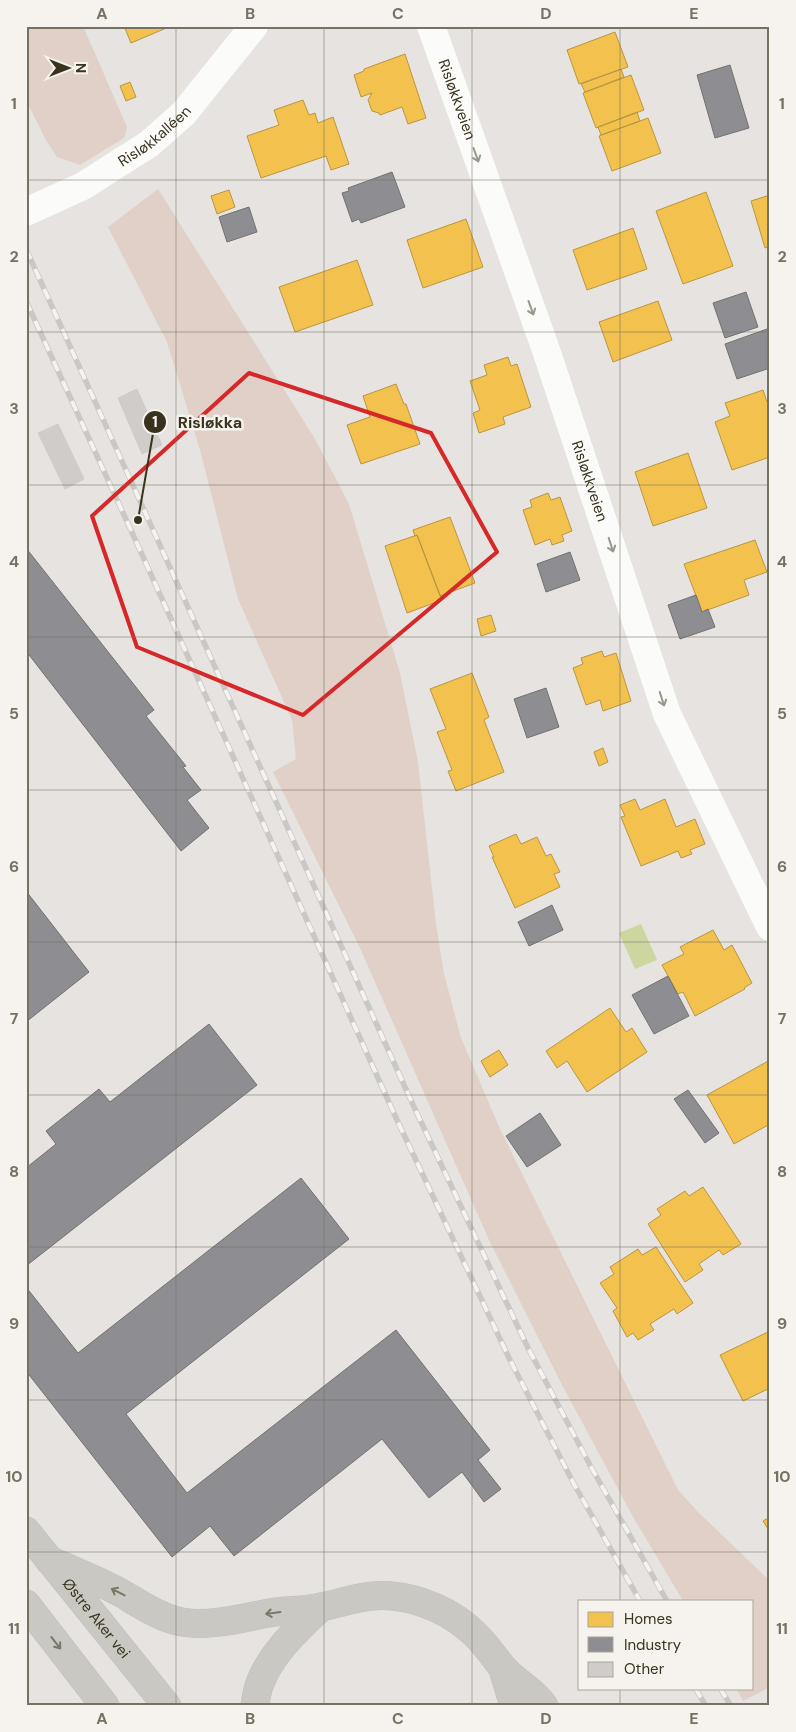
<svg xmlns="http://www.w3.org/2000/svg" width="796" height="1732" font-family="'DM Sans',sans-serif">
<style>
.green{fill:#e0d0c8}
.water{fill:#cdd69e}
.homes{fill:#f2c14e;stroke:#ba9640}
.industry{fill:#8d8d92;stroke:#74726f}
.building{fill:#cfccc9;stroke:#cfccc9}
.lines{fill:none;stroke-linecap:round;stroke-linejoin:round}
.trunk-casing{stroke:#c3c0ba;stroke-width:29}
.minor{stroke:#fbfbfa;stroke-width:28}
.trunk{stroke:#cac8c2;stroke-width:28}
.rail-casing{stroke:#c9c8c5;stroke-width:5.5}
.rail{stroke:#f6f2ed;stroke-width:4;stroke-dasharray:11;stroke-linecap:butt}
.oneway{stroke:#9a978c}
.oneway2{stroke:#7a7668}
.marked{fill:none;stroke:#d62828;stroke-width:4;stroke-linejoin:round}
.grid{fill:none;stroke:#767162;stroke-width:1;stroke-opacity:0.55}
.labels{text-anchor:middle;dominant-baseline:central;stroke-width:5;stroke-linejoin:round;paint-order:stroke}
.street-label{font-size:15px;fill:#39331e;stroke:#f6f2ed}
.leader{fill:none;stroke:#39331e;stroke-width:2}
.callout-dot{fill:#39331e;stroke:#f6f2ed;stroke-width:2}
.mark-label{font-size:15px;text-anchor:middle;font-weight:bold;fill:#fff}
.callout-label{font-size:16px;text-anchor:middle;font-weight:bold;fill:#39331e;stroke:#f6f2ed;stroke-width:5;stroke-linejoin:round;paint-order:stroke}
.neatline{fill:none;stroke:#767162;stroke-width:2}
.grid-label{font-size:16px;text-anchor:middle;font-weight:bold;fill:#767162}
</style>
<rect width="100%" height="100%" fill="#e6e3e0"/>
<path class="green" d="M26,26H83L127,127L124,138L80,165L57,157L46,140L26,100Z
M158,189L315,439L349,504L400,673L418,762L436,924L444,974L461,1038L500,1129L678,1490L698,1512L770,1581V1687L743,1701L736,1688H752V1601H683L632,1515L561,1383L489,1240L360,948L273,772L296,759L292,720L238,599L200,450L167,342L108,227Z"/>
<path class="water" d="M641,924L657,960L635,969L619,933Z"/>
<path class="homes" d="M124,26H171L131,43Z
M615,32L628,67L579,84L567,50Z
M405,54L426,118L408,124L402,107L380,115L379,113L372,111L368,100L372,93L361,97L354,75L364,71V69Z
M621,69L624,77L585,92L581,84Z
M631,75L644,110L596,128L583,93Z
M130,82L136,97L126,101L120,86Z
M303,100L309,115L315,113L318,123L333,117L349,164L331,170L326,156L261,178L247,136L279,125L274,110Z
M637,112L640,121L601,135L598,127Z
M648,118L661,153L612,171L599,136Z
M229,190L235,207L217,214L211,196Z
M706,192L733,266L683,284L656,211Z
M770,195V246L765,248L751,201Z
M466,219L483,267L423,288L407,240Z
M633,228L647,269L587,290L573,250Z
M357,260L373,305L295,332L279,287Z
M658,301L672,340L613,362L599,322Z
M508,357L511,366L517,364L531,407L503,417L505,424L479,433L473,413L480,410L470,381L487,375L484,365Z
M396,384L404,404H406L420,444L361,464L347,425L370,417L363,396Z
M763,390L767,402L770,401V457L732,470L715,422L730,416L725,403Z
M688,453L707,508L653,526L635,472Z
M548,493L551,500L560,497L572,531L562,535L564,541L552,545L550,539L535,545L523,510L532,507L530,500Z
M450,517L475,583L440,596L417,535L415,536L413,530Z
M417,535L442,600L407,613L385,546Z
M755,540L767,572L744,580L749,595L702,612L684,564Z
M491,615L496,631L481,636L477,619Z
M602,651L604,657L616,653L631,701L603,711L600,700L586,705L573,668L583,664L581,658Z
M472,673L489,717L484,720L504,772L456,791L448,771L452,770L437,732L446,729L430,689Z
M603,748L608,762L599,766L594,752Z
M635,799L640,810L665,799L676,827L695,819L705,844L690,850L692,854L681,858L678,851L641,866L621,817L625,816L620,805Z
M516,834L521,844L537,837L546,856L551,854L560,872L554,874L560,887L515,908L492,857H494L489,846Z
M713,930L724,950L732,945L752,983L744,988L745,989L695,1016L683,992L678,994L662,965L684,954L680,947Z
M610,1008L626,1032L632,1028L647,1052L587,1092L567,1061L557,1068L546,1051Z
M499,1050L508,1065L490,1077L481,1061Z
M770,1060V1124L734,1144L707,1095Z
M703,1187L741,1244L723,1255L719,1250L699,1264L703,1270L685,1282L648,1224L661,1215L657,1209L685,1191L689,1196Z
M656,1247L693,1303L677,1314L674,1309L650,1324L654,1330L638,1340L633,1333L627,1337L613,1311L617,1308L600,1283L614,1274L610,1267L638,1249L642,1255Z
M770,1331V1388L743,1401L720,1355Z
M770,1517V1532L763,1521Z"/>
<path class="industry" d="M730,65L749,128L715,138L697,75Z
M392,172L405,207L361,223L359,219L352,222L342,193L349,191L348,188Z
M249,207L257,232L227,242L219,217Z
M746,292L758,327L725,338L713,303Z
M767,329L770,338V368L737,379L725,344Z
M26,548L154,710L146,716L186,766L183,767L201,790L187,800L209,828L181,851L26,651Z
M570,552L580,580L546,592L537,564Z
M696,595L702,612L708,609L715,627L680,639L668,605Z
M546,688L559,727L527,738L514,699Z
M26,891L89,972L26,1022Z
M552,905L563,930L529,946L518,922Z
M668,976L689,1016L654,1034L632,995Z
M209,1024L257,1085L26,1266V1168L56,1144L46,1131L99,1089L110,1102Z
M688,1090L719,1133L705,1143L674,1099Z
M540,1113L561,1145L527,1167L506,1136Z
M301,1178L349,1239L126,1414L187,1493L396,1330L490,1450L478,1460L501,1489L484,1502L462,1472L429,1498L382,1439L234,1556L210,1526L172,1557L26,1371V1287L78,1353Z"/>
<path class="building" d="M137,389L162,445L142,454L118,398Z
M58,424L84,479L65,489L38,433Z"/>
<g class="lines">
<g class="trunk-casing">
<g id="trunk">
<path id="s3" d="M26,1531L167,1706"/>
<path d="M49,1560C73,1571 98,1580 121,1593C140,1604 160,1618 182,1622C211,1627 241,1618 269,1613C286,1610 304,1611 321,1607C339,1604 355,1597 373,1596C405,1593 444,1607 468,1628C483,1640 491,1653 503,1668C515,1682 533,1690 544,1706"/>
<path d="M26,1604L105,1706"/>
<path d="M503,1669L514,1706"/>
<path d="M255,1706C256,1698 257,1690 260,1683C272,1652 297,1630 321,1607"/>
</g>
</g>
<g class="minor">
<path id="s1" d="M431,26L546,350L667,714L770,927"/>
<path id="s2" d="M26,212L83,186L149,144L184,113L254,26"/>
</g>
<use href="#trunk" class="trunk"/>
<g class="rail-casing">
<path id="rail" d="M26,249L414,1107L528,1348L591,1467L667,1601
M26,301L130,528L397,1120L510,1360L574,1484L640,1601
M695,1688L706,1706
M720,1688L731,1706"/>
</g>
<use href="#rail" class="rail"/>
</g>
<defs><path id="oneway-shaft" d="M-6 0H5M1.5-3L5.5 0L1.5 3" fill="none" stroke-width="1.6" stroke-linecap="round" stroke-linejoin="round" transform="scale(1.25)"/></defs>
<g class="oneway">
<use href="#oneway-shaft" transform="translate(476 155) rotate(70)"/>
<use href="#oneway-shaft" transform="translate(531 308) rotate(70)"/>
<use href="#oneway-shaft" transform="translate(611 545) rotate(72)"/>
<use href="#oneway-shaft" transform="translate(662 699) rotate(72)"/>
</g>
<g class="oneway2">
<use href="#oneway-shaft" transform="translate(118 1592) rotate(-153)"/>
<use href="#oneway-shaft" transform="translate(273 1613) rotate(172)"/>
<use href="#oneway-shaft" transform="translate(56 1643) rotate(52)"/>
</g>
<path class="marked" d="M249,373L431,433L497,552L303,715L137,647L92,516Z"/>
<path class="grid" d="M176,26V1706M324,26V1706M472,26V1706M620,26V1601M26,180H770M26,332H770M26,485H770M26,637H770M26,790H770M26,942H770M26,1095H770M26,1247H770M26,1400H770M26,1552H770M620,1688V1706"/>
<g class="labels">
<g class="street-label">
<text stroke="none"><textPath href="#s1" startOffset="78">Risløkkveien</textPath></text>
<text stroke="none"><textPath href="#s2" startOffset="150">Risløkkalléen</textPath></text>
<text stroke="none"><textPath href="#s1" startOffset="482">Risløkkveien</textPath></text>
<text stroke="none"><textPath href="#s3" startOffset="112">Østre Aker vei</textPath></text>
</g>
</g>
<path class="leader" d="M138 520L155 422"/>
<g class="callout-dot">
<circle cx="138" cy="520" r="5"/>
<circle cx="155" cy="422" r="12"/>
</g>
<g class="mark-label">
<text x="155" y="427">1</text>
</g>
<g class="callout-label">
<text x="210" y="428">Risløkka</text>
</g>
<rect width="796" height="1732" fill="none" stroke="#f6f2ed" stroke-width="55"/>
<rect x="578" y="1600" width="175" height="90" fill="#f6f2ed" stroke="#aaa69a"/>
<rect x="588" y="1612" width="25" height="15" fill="#f2c14e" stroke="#aaa69a"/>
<text x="624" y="1624" font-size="15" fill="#39331e">Homes</text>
<rect x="588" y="1637" width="25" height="15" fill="#8d8d92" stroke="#aaa69a"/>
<text x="624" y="1650" font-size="15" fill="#39331e">Industry</text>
<rect x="588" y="1662" width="25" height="15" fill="#cfccc9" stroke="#aaa69a"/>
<text x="624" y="1674" font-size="15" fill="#39331e">Other</text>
<g transform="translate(68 68) rotate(90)" stroke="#f6f2ed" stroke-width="4" paint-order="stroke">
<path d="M0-4L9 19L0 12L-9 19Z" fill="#39331e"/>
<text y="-8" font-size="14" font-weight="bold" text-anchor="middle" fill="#39331e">N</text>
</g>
<rect x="28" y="28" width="740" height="1676" class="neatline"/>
<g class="grid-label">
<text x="102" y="19">A</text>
<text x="250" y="19">B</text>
<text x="398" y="19">C</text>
<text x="546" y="19">D</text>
<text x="694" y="19">E</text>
<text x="14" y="109">1</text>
<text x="782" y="109">1</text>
<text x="14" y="262">2</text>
<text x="782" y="262">2</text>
<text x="14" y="414">3</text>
<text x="782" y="414">3</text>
<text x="14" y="567">4</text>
<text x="782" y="567">4</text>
<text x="14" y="719">5</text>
<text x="782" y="719">5</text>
<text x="14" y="872">6</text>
<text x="782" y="872">6</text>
<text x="14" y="1024">7</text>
<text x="782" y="1024">7</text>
<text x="14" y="1177">8</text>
<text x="782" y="1177">8</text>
<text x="14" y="1329">9</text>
<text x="782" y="1329">9</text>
<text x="14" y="1482">10</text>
<text x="782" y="1482">10</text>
<text x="14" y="1634">11</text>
<text x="782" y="1634">11</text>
<text x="102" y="1724">A</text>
<text x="250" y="1724">B</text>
<text x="398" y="1724">C</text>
<text x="546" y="1724">D</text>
<text x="694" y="1724">E</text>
</g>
</svg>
